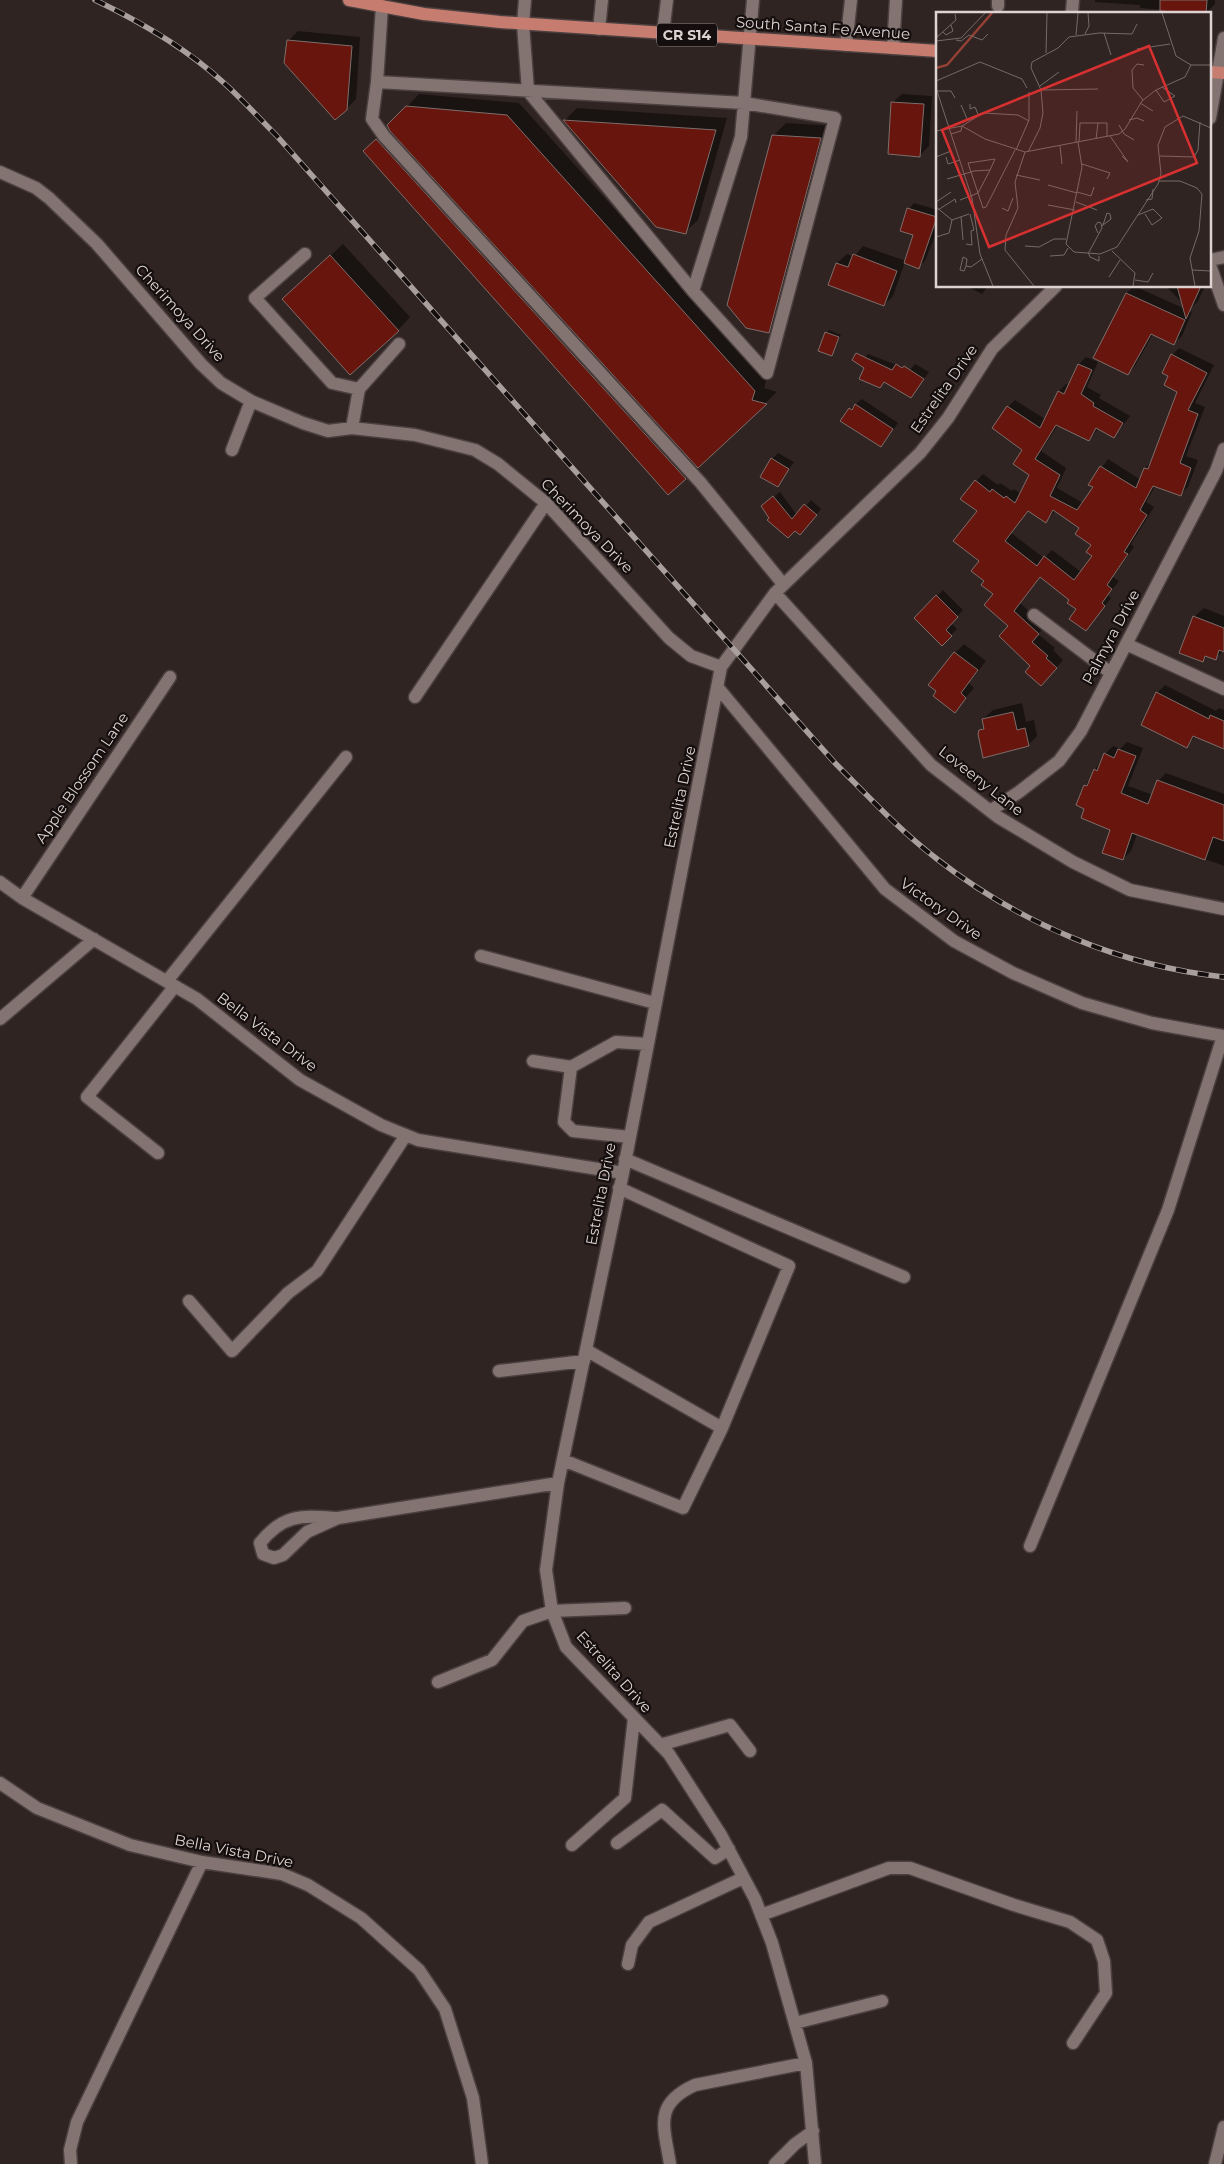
<svg xmlns="http://www.w3.org/2000/svg" width="1224" height="2164" font-family="Montserrat,sans-serif">
<style>
.shadow{fill:#0007;fill-rule:evenodd}
.building{fill:#67150d;stroke:#7d6e6b;fill-rule:evenodd}
.lines{fill:none;stroke-linecap:round;stroke-linejoin:round}
.minor-casing{stroke:#4b403f;stroke-width:15}
.major-casing{stroke:#4b403f;stroke-width:15}
.minor{stroke:#837471;stroke-width:12}
.major{stroke:#c77c70;stroke-width:12}
.rail-casing{stroke:#a99f9d;stroke-width:5.5}
.rail{stroke:#140f0e;stroke-width:4;stroke-dasharray:11;stroke-linecap:butt}
.labels{text-anchor:middle;stroke-width:4.5;stroke-linejoin:round;paint-order:stroke}
.shield{fill:#140f0e;stroke:#a09897;stroke-width:1}
.shield-label{font-size:14px;font-weight:bold;fill:#dcd3d2}
.street-label{font-size:15px;fill:#dcd3d2;stroke:#140f0e}
.inset-river{fill:none;stroke:#944034;stroke-width:2.5}
.inset-road{fill:none;stroke:#756a68;stroke-width:1}
.view{fill:#d63130;fill-opacity:0.15;stroke:#d63130;stroke-width:2.5}
.inset-edge{fill:none;stroke:#dcd3d2;stroke-width:2.5}
</style>
<rect width="100%" height="100%" fill="#302422"/>
<path class="shadow" d="M1095,0H1215V4L1206,13L1140,8V5L1095,2Z
M298,31L360,37L356,99L346,109L288,41Z
M419,94L519,103L767,378L764,388L777,392L668,493L364,151L390,127L389,125Z
M902,94L932,96L929,146L920,155L892,103Z
M577,108L727,118L698,220L685,232L657,226L565,120Z
M786,123L833,126L781,319L769,332L773,136Z
M914,203L938,210V228L925,261L919,267L905,262L893,296L884,305L830,284L837,263L847,254L854,257L863,246L906,261L915,234L909,209Z
M343,244L410,317L398,330L296,287Z
M966,286H988L982,294Z
M1134,286L1192,312L1182,336L1174,343L1153,334L1135,366L1128,374L1127,293Z
M1166,286H1205L1198,301L1189,310Z
M829,330L841,335L831,355L826,333Z
M1179,348L1214,365L1195,403L1205,407L1186,456L1198,460L1188,487L1180,495L1156,485L1146,502L1154,507L1131,544L1134,547L1113,577L1119,581L1108,595L1111,598L1086,630L1078,609L1071,600L1041,576L1020,603L1045,626L1038,634L1055,648L1053,650L1063,660L1048,677L1032,666L986,580L980,561L976,481L983,474L998,485L1000,483L1012,491L1014,489L1021,494L1030,475L1008,407L1015,400L1045,419L1059,391L1066,384L1069,385L1079,364L1086,357L1098,362L1087,387L1101,395L1099,398L1130,416L1114,437L1099,428L1089,440L1058,425L1041,451L1066,468L1057,488L1083,503L1095,487L1090,484L1108,459L1141,480L1145,468L1153,460L1179,392L1170,375L1172,355ZM1029,510L1046,522L1056,510L1081,527L1093,545V556L1081,572L1052,550L1044,558L1011,533Z
M868,354L910,370L915,364L929,372L911,396L886,381L880,387L862,360Z
M862,399L898,423L881,446L850,409Z
M778,453L794,462L777,486L772,459Z
M780,492L797,515L811,500L821,509L805,528L795,529L771,518L768,501Z
M943,590L963,610L951,623L957,629L942,644L916,618Z
M1204,608L1224,616V651L1215,658L1208,655L1202,661L1194,617Z
M964,644L986,661L969,683L974,688L954,711L955,653Z
M1165,685L1216,711L1219,708L1224,710V748L1196,736L1186,746L1157,693Z
M1022,703L1026,722L1034,720L1037,736L1028,745L980,731L985,726L983,719L993,710Z
M1127,742L1143,748L1128,786L1153,795L1158,781L1166,773L1224,794V866L1137,834L1131,851L1123,859L1112,830L1086,808L1085,786L1105,754L1113,746L1120,749Z"/>
<path class="building" d="M1160,0H1207L1206,14L1160,11Z
M287,40L352,46L347,110L335,120L284,63Z
M891,102L924,104L920,157L888,154Z
M406,106L507,115L755,391L752,400L767,404L698,468L390,131L387,125Z
M563,120L716,130L686,234L656,227Z
M772,135L821,138L769,333L746,328L727,305Z
M376,139L686,479L668,495L363,151Z
M907,208L937,217L919,269L904,263L913,235L900,231Z
M853,254L897,271L884,306L828,285L836,263L848,267Z
M330,255L399,331L350,375L282,299Z
M1177,286H1201L1186,319Z
M1126,293L1185,320L1174,345L1151,334L1128,375L1093,358Z
M825,332L839,337L832,356L818,351Z
M856,353L892,370L896,364L902,368L904,366L924,379L911,398L884,382L880,388L859,379L864,368L852,360Z
M1171,354L1207,373L1188,410L1198,414L1180,463L1191,468L1181,496L1153,486L1140,510L1147,515L1124,552L1128,554L1107,585L1112,589L1102,603L1105,606L1086,631L1069,619L1076,609L1067,603L1069,600L1040,577L1014,611L1039,634L1032,642L1048,656L1046,658L1057,668L1041,686L1025,672L1030,666L999,636L1008,626L984,605L993,594L981,585L984,581L971,571L979,561L953,541L977,511L960,499L975,480L990,492L992,489L1004,498L1006,496L1015,503L1029,475L1013,464L1022,450L992,428L1007,406L1040,428L1058,391L1064,394L1078,364L1092,370L1081,394L1094,403L1093,406L1123,423L1114,438L1096,428L1089,441L1056,425L1035,459L1060,475L1050,496L1077,510L1093,487L1088,485L1100,466L1136,488L1144,468L1148,469L1177,392L1164,385L1168,376L1162,373ZM1053,510L1079,528L1075,534L1091,545L1086,552L1092,556L1074,580L1044,556L1037,566L1005,541L1028,511L1046,523Z
M855,404L893,429L881,447L840,421L849,408L852,410Z
M771,458L789,469L778,487L760,477Z
M773,496L792,519L804,504L817,515L800,535L795,531L788,538L767,520L769,518L761,506Z
M936,595L958,617L946,630L952,636L942,646L914,618Z
M1193,616L1224,628V652L1219,650L1216,660L1205,656L1203,662L1179,653Z
M954,652L978,670L961,693L966,698L955,713L933,696L936,691L928,685Z
M1156,692L1209,719L1210,715L1224,721V749L1193,736L1187,748L1141,725Z
M1013,712L1017,730L1025,728L1029,746L983,758L978,734L979,730L984,729L982,719Z
M1118,749L1136,756L1121,793L1148,804L1157,780L1224,805V841L1213,837L1205,860L1132,833L1123,860L1102,853L1110,830L1081,818L1084,809L1076,805L1084,785L1087,786L1094,769L1097,771L1104,753L1114,758Z"/>
<g class="lines">
<defs>
<path id="minor" d="M525,0L523,24L528,91L693,291
M753,0L741,137L693,291L767,373L835,118L744,103L377,82L372,119L384,136L700,482L783,584
M998,6V0
M1072,11L1073,0
M599,29L602,0
M663,33L667,0
M846,45L851,0
M893,48L896,0
M377,82L382,6
M1210,118L1224,38
M0,172L36,188L49,198L97,244L201,364L221,383L251,401L303,423L328,431L352,428L415,435L475,450L498,464L546,503L669,638L691,656L721,667
M305,254L255,298L332,383L359,389
M1210,260L1224,257
M1210,265L1224,305
M352,428L359,389L399,344
M232,450L251,401
M775,593L931,765L998,817L1073,862L1130,890L1224,909
M1034,615L1111,673
M1126,644L1224,689
M719,689L885,889L954,941L1013,973L1082,1003L1152,1023L1224,1036
M415,697L546,503
M990,811L1019,792L1059,761L1081,731L1216,471L1224,449
M0,882L22,898L197,999L300,1080L381,1125L418,1140L623,1173
M22,898L170,677
M481,956L655,1003
M167,981L346,757
M0,1019L94,939
M533,1061L571,1067L616,1042L647,1044
M571,1067L564,1122L573,1131L629,1137
M158,1153L87,1097L175,986
M625,1159L904,1277
M189,1301L232,1351L288,1293L317,1271L406,1135
M586,1350L722,1428
M499,1371L584,1361
M563,1460L683,1508L722,1428L789,1266L619,1188
M338,1518C302,1516 284,1513 260,1543L263,1554L274,1558L283,1555L307,1532L338,1518L558,1483
M1030,1546L1168,1210L1223,1036
M438,1682L492,1660L523,1621L552,1611L625,1608
M660,1745L730,1725L750,1751
M0,1783L37,1808L130,1845L202,1862L282,1874L308,1885L361,1918L419,1970L445,2009L473,2098L482,2164
M617,1843L662,1810L715,1858L729,1849
M572,1845L625,1798L634,1718
M761,1915L889,1868H910L1014,1905L1070,1922L1097,1940L1104,1961L1106,1993L1073,2043
M628,1964L632,1945L649,1922L743,1878
M795,2023L882,2001
M71,2164L70,2150L77,2122L202,1862
M670,2164C664,2126 653,2104 695,2085L806,2063
M775,2164L795,2144L813,2131
M815,2164L806,2063L772,1943L755,1899L721,1835L669,1754L566,1647L552,1611L546,1570L558,1483L623,1173L721,667L775,593L920,453L948,418L992,349L1056,286
M1215,2164L1224,2127"/>
<path id="major" d="M349,0L424,14L500,22L938,51
M1210,72L1224,73"/>
</defs>
<use href="#minor" class="minor-casing"/>
<use href="#major" class="major-casing"/>
<use href="#minor" class="minor"/>
<use href="#major" class="major"/>
<defs>
<path id="rail" d="M95,0C141,22 186,48 224,83C242,99 259,118 276,135L835,763C868,796 900,831 937,859C1019,923 1121,966 1224,977"/>
</defs>
<use href="#rail" class="rail-casing"/>
<use href="#rail" class="rail"/>
</g>
<g class="labels">
<rect class="shield" x="657" y="23.5" width="60" height="23" rx="4"/>
<g class="shield-label">
<text x="687" y="40">CR S14</text>
</g>
<g class="street-label">
<text transform="translate(823 28) rotate(4)" y="5">South Santa Fe Avenue</text>
<text transform="translate(180 313) rotate(48)" y="5">Cherimoya Drive</text>
<text transform="translate(944 389) rotate(-55)" y="5">Estrelita Drive</text>
<text transform="translate(587 526) rotate(46)" y="5">Cherimoya Drive</text>
<text transform="translate(1111 637) rotate(-62)" y="5">Palmyra Drive</text>
<text transform="translate(82 778) rotate(-56)" y="5">Apple Blossom Lane</text>
<text transform="translate(981 781) rotate(38)" y="5">Loveeny Lane</text>
<text transform="translate(680 797) rotate(-78)" y="5">Estrelita Drive</text>
<text transform="translate(941 909) rotate(35)" y="5">Victory Drive</text>
<text transform="translate(267 1032) rotate(37)" y="5">Bella Vista Drive</text>
<text transform="translate(601 1194) rotate(-79)" y="5">Estrelita Drive</text>
<text transform="translate(614 1672) rotate(48)" y="5">Estrelita Drive</text>
<text transform="translate(234 1851) rotate(11)" y="5">Bella Vista Drive</text>
</g>
</g>
<g transform="translate(936 12)">
<rect width="275" height="275" fill="#302422"/>
<path class="inset-river" d="M0,56L11,53L56,1"/>
<path class="inset-road" d="M0,1L1,26M226,1L240,44L255,53H275M7,20L10,23L17,19L15,13M168,21L175,43M149,22L153,14L152,1M140,23L142,1M1,25L20,8L19,2M20,28L25,29L33,23L46,28L52,22M0,29L25,26L49,1M201,37L234,32M110,41L111,1M0,69L44,50L86,67L91,76M104,74L123,60M0,76L36,186L44,242L57,274M105,78L162,77M220,78L228,90L239,84L226,75M1,79H15L19,86M207,88L197,76L196,58L201,52L208,53M204,91L217,99M34,92V97L39,95L42,102M25,93L32,109M193,108L201,106L208,109M183,113L188,122L198,128M26,114L49,127L89,140L183,122L189,117L206,89L220,78L249,65L255,53M0,119L26,114L47,101L82,103L93,109M15,122L25,119L26,114M174,124L192,150L186,144M160,127L162,111M140,130L141,99M142,130L146,155L130,232L138,240L164,242L181,235L222,172L225,162L222,133L229,115L247,104L275,116M143,130L144,111H171V125M124,134L126,152M80,138L93,108V80M89,140L79,170L82,196L70,223L69,238L98,274M92,140L104,116L107,101L105,78L95,56L96,50L122,36L133,25L163,21L196,22L201,12M224,144L258,145L262,138L264,110M0,145L15,139M10,145L12,152L24,148M146,152L174,161L171,167M80,163L104,168M11,167L28,162L35,160L38,159L54,158L59,147L32,151L47,196L50,195L79,138M223,169H244L261,176L266,182L263,219L254,246L259,274M112,173L141,181M141,180L155,184L158,175M24,188L42,181L54,158M210,188L216,187L217,177M0,190L15,180M140,190L161,198M112,193L139,198M0,195L16,208M66,196L72,199L77,186M2,198L19,187L20,191M202,203L217,197L226,206L216,213L209,202M25,205L27,228M16,208L33,202M166,214L167,213L175,207L174,202L171,201L167,213M0,225L13,221L16,208M30,232L36,233L35,219L38,218L34,202M89,234L103,235L118,227H130M176,239L199,261L197,274M152,240L154,245L163,249V244M153,240L166,216L165,211L162,210L159,214L162,221M114,244L128,243L132,236M30,254L28,259L24,258L27,245L31,247L30,254L35,255L46,247M256,258L275,259M173,265L184,248M199,268L212,270L217,261"/>
<path class="view" d="M213,34L261,151L53,235L6,118Z"/>
<rect width="275" height="275" class="inset-edge"/>
</g>
</svg>
